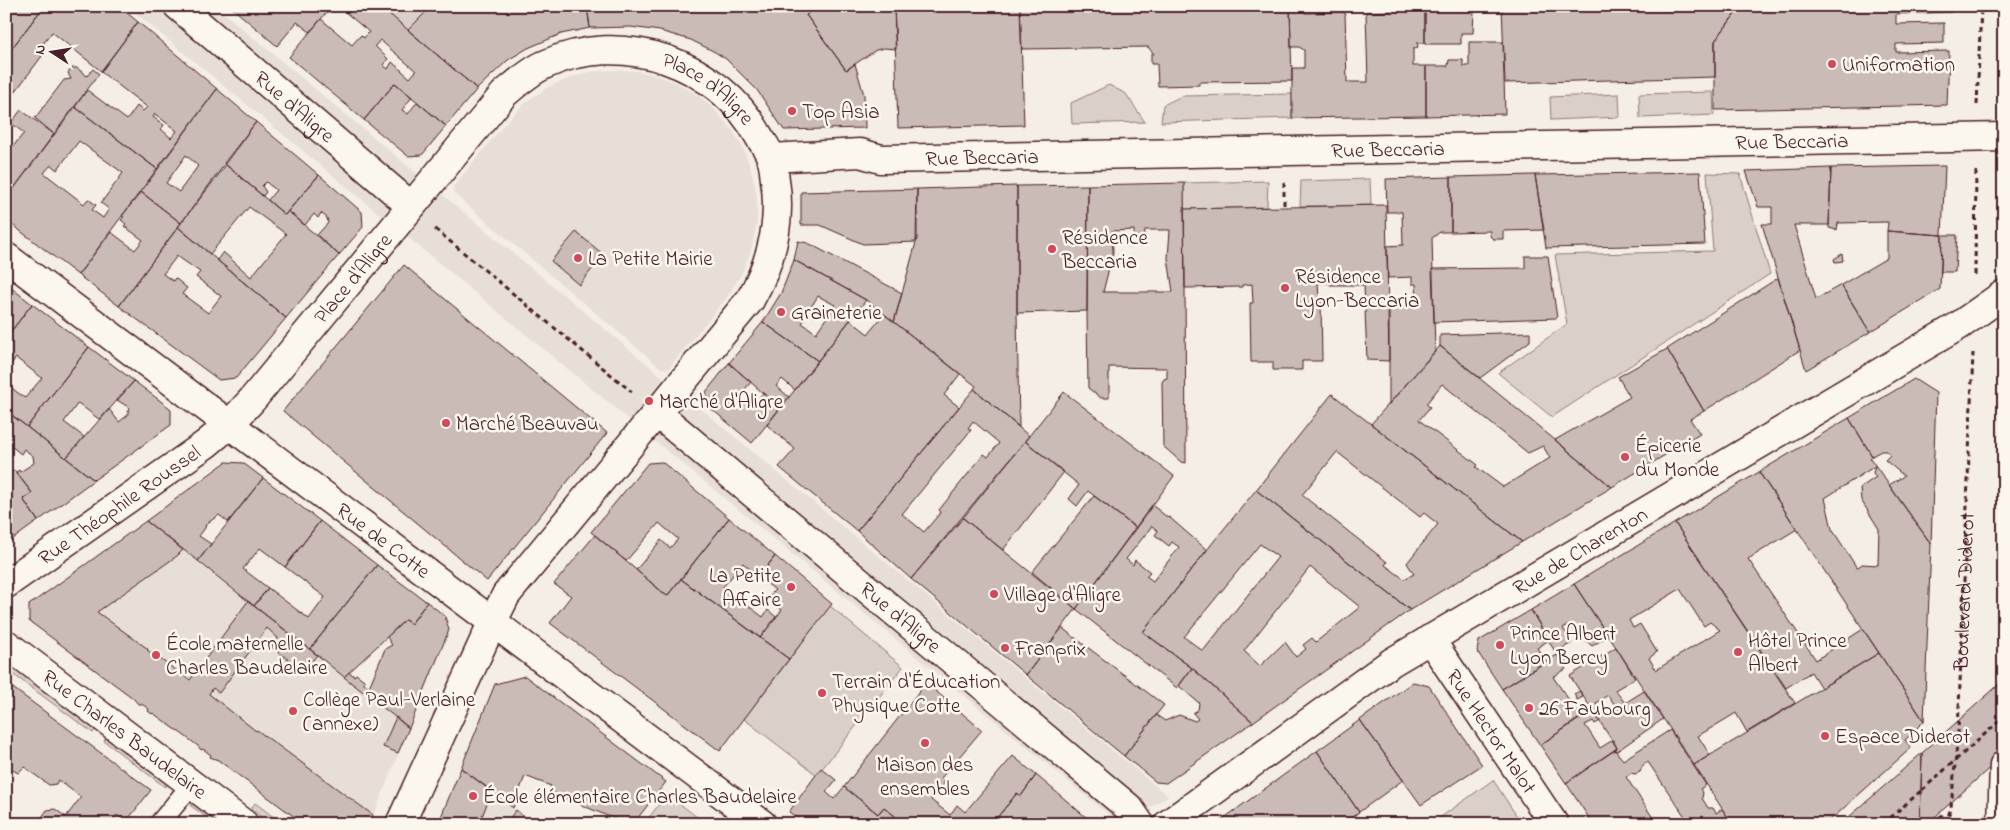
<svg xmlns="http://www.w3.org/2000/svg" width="2010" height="830" font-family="'Indie Flower',sans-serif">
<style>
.built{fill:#e7dfd6}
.green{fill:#dbd0c9;stroke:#92787a}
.building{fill:#cabbb6;stroke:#4a1f2b;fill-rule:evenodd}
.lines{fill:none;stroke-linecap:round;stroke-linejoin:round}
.service-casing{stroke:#4a1f2b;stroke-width:22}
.pedestrian-casing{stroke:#4a1f2b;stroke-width:31}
.minor-casing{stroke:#4a1f2b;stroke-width:31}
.secondary-casing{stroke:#4a1f2b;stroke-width:31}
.path{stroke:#4a1f2b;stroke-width:3;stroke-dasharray:5 4;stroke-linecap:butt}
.service{stroke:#fbf7ec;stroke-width:19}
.pedestrian{stroke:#fbf7ec;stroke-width:28}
.minor{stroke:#fbf7ec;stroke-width:28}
.secondary{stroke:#fbf7ec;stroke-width:28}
.path-bridge{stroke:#4a1f2b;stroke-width:3;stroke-dasharray:5 4;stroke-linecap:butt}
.poi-dot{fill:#d1495b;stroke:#fbf7ec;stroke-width:2}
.labels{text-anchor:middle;stroke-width:5;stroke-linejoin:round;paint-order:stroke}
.poi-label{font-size:21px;fill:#4a1f2b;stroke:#fbf7ec;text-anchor:start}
.street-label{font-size:21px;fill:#4a1f2b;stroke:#fbf7ec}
</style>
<rect width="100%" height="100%" fill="#f4eee4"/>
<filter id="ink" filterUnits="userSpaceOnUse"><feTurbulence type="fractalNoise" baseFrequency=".02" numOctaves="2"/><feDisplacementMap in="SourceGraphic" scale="10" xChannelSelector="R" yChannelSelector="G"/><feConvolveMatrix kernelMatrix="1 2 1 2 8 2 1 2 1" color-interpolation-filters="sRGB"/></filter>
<g filter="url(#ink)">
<path class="built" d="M127,6H215L1168,796L1124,824H1120Z
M612,70L637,71L659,76L679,84L699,96L715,110L733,131L744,150L752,173L757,196V223L751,251L741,275L728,296L668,369L661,368L454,194L453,187L508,120L527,101L548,87L570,78L590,72Z
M146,521L409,728L370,824H304L218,760L210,757L211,755L203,749L201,750L198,746L153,713L152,714L148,711L149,709L141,703L139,705L133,698L29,621V605Z
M461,768L532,824H438Z"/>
<path class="green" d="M380,6H432L408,30Z
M1109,85L1126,94L1145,122L1072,124L1071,103Z
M1713,92L1714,115L1640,118L1639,94Z
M1292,94V118L1161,122L1163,105L1182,96Z
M1619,94L1620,117L1551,120L1550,97Z
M1707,173L1740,174L1770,274L1552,417L1498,373L1567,324L1555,255L1713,251Z
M1370,179L1371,205L1300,206L1301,181Z
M1268,181L1267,207L1184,209V183Z
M830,606L903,667L817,775L744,719Z
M6,660L97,727L93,733L6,669Z
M107,736L168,782L165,787L104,741Z
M1493,780L1522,824H1431Z
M667,794L706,824H644Z
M195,800L227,824H216L191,806Z
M255,803L283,824H271L251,809Z"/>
<path class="building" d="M15,6H44L6,56V17Z
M44,6H119L138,22L101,71L52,32L37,52L42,56L9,100L6,97V56Z
M230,6H332L310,32L297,22L277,46Z
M338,6H380L477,89L446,126L395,83L364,120L289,57L321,19L352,45L361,35L364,38L369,32ZM380,40L416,71L410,78L392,62L388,69L383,65L388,59L375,46Z
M432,6H587L590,28L561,34L528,48L508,60L477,89L408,30Z
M587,6H817L806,15L846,70L855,64L864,95L865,128L784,130L757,90L726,59L715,52L691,40L660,31L631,27L590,28Z
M817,6H894L896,49L884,48L876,50L846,70L806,15Z
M894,6H1020L1024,125L898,128Z
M1020,6H1290L1292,81L1199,82V85L1158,86L1157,64H1151V54H1154L1148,47L1022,49Z
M1290,6H1305V13L1345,12L1347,82H1368L1366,12L1391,11V6H1425V43H1417L1418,47L1413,49V66H1426V116L1292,118V68H1304V50L1299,47H1291Z
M1425,6H1457V9L1474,10L1473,33H1461V44H1425Z
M1502,6H1663V10L1698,9V6H1741L1715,41V77L1505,83Z
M1741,6H1952L1951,12L1896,14V24L1944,23V43L1896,44V52L1949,51L1947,105L1715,110V41Z
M138,22L217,89L157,169L75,107L87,90L127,120L137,106L143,111L147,107L101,72ZM155,114L177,131L171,138L161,129L164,125L153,117Z
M1469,42H1503L1505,114L1426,116V66H1448L1449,60H1463V66H1469Z
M72,68H77L87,76L93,69L99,74L54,134L35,118L64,80L71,79L68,73Z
M395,83L412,97L402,110L408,114L417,102L446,126L422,155L408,156L364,120Z
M217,89L256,122L181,223L141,192ZM186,155L198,166L179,192L166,183Z
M75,107L157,169L78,275L6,220V199ZM79,141L123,173L101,203L109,209L103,218L92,210L96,205L88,199L84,204L44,173L51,165L57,170Z
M21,110L54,134L6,199V145L11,149L24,133L11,123Z
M256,122L319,175L285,215L268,200L276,190L266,182L262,186L266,192L263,196L224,163Z
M226,165L285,215L288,211L339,255L286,318L217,260L223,252L251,277L286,234L249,207L210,254L178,227Z
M1945,166L1942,235L1887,231L1888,222L1838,223L1837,230L1829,228L1831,168Z
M1831,168L1829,225H1794L1816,299L1841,285L1870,332L1806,370L1762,224H1772V207H1758L1746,171Z
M1700,172L1705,244L1546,248L1535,175Z
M319,175L362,212L363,227L339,255L317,235L328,223L327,218L321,213L318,218L314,214L305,225L288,211Z
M1535,175L1544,230L1503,231V239H1493L1490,236V231L1451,232V177Z
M1451,177V232H1440L1432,238L1435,351L1389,404V305H1417L1416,284H1412V277L1388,278L1387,246L1403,245L1402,212H1387L1386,179Z
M1184,183L1185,288L1186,463L1181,462L1163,446L1162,382L1164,379L1167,378V368L1109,367V398H1101L1088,388L1087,311L1088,185ZM1134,230V238H1144L1145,230H1170L1168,258L1173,292H1103L1113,252L1112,231Z
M1088,185L1087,311L1017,313V186Z
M1017,186V313L1019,427L974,389L976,386L894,322L917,239V189Z
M917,189L916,242L863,244L820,225H801V192Z
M141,192L181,223L119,306L78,275L111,232L135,250L143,240L124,226L126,224L121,220L124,217L122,216Z
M1386,205L1389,361L1367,360L1364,285H1330V283H1318L1319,301H1321L1322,361H1302V370H1273V362H1251L1250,303H1253L1252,284L1242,285V287L1185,288L1184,209Z
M178,227L286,318L236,378L219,380L119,306ZM177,256L200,272L196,277L221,296L208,313L182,294L187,288L175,278L173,281L163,274Z
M1887,231L1942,235L1940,289L1870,332L1841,285L1887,258Z
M576,232L604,255L579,285L551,261Z
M1942,235H1957L1955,272H1941Z
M798,241L808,243L902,293L894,322L866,300L794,260Z
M1842,254L1843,261L1835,262L1834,259Z
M1525,256H1548L1557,318L1434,322L1432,269L1525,268Z
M794,260L866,300L818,361L763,322L781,293ZM818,296L835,305L816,333L802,323L808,313L813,316L816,310L811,307Z
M404,265L607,433L487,581L283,411Z
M1778,278L1800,350L1704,411L1667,349Z
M6,284L32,304L6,338Z
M32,304L89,347L27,427L6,411V384L25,398L42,378L16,358L6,370V338Z
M884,314L960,374L944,395L959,407L857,531L779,467L795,449L767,425L850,320L868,334Z
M763,322L818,361L795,390L782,379L776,386L789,397L780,408L729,363Z
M1530,332V341L1480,378L1440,346V335Z
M1440,346L1555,440L1612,487L1522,542L1371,424ZM1442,384L1528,453L1543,446L1550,458L1503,487L1476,467L1478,465L1419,420L1430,407L1426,404Z
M89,347L134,381L100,420L78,403L64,422L84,437L66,458L27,427Z
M1667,349L1704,411L1690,419L1700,434L1612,487L1555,440L1630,397L1618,377Z
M729,363L751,382L741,394V400L747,404L749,402L753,405L763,393L780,408L752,443L708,406L706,392Z
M1914,379L1936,393L1931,544L1889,485L1904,476L1885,460L1890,455L1886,451H1881L1872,456L1849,418Z
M134,381L171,409V425L94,480L66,458L109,409L119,422L128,415V411L130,408L117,400Z
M974,389L1029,436L911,579L857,531ZM973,421L999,443L988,457L984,454L939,510L941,512L924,532L902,514L971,430L968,428Z
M1064,392L1174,476L1136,528L1088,491L1077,506L1069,499L1079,485L1025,441Z
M1332,394L1371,424L1522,542L1410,610L1256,490ZM1337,452L1420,517L1424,513L1438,524L1407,563L1414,574L1404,579L1385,565L1387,562L1302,495Z
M7,411L94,480L38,521L23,499L32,493L16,472L19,470L20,472L34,463L33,456L24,449L21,454L6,442Z
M1849,418L1872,456L1870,458L1931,544L1924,721L1759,472ZM1875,466L1873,473L1876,477L1860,488L1861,500L1879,529L1878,565L1862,564L1857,568L1832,529L1825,498Z
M1025,441L1064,472L1003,550L963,518Z
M226,462L243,463L263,478L228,522L219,515L206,524L205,528L199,536L211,544L198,561L146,521Z
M662,462L729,518L667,596L636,570L661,540L670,548L678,539L659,523L626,561L591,532L648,463Z
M14,470L32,493L23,499L38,521L6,544V476Z
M1759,472L1797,529L1748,559L1816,660L1863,629L1879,653L1821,688L1811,672L1786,688L1675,523Z
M263,478L320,521L285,567L260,548L243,569L268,588L254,606L198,561Z
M1256,490L1410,610L1253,722L1192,668L1143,632L1214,541ZM1260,544L1278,557L1203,651L1184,637ZM1310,567L1360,607L1316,642L1312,638L1303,645L1306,649L1296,657L1285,642L1260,666L1244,651Z
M1094,496L1136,528L1076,609L1032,572Z
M1152,505L1168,518L1169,517L1207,550L1143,632L1192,668L1177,688L1076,609ZM1152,526L1158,531L1155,535L1169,546L1172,542L1179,547L1153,581L1146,576L1150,572L1135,560L1133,565L1126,559Z
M729,518L775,556L759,577L743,563L723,587L763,617L768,610L776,617L760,638L681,579Z
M963,518L1076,609L1026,675L911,579Z
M146,521L183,550L177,556L97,612L148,649L147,650L190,680L248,601L254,606L317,655L304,671L271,647L278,638L267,628L219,693L213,688L209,694L256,731L257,730L373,815L370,824H304L218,760L210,757L211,755L203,749L201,750L198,746L182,734L153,713L152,714L148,711L149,709L140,703L139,705L133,698L29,621V605Z
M320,521L377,565L310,649L254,606L268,588L309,619L325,597L285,567Z
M1675,523L1795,703L1747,732L1736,713L1698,736L1710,755L1694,765L1574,584ZM1680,589L1704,626L1710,622L1720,630L1656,670L1649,658L1657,652L1640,624L1633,628L1629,620Z
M595,535L667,596L681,579L789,659L720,751L550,623L571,596L554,584Z
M775,556L832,604L789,659L760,638L782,610L771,601V594L775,590L759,577Z
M377,565L427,602L411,624L405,620L344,677L310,649Z
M1574,584L1608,636L1592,646L1582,637L1580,638L1570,624L1563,628L1572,643L1561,649L1568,660L1562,664L1531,610Z
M427,602L445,616L449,630L409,728L344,677L349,672L354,676L356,674L364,680V683L369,687L385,649L392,645L387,637L405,620L411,624Z
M1531,610L1549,640L1537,648L1546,661L1502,689L1477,651L1479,641Z
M1062,628L1164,705L1124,756L1026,675Z
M1616,647L1635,678L1615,690L1625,703L1644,691L1663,719L1617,751L1615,750L1617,748L1570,676ZM1608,695L1617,708L1604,716L1596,703Z
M1879,653L1924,721L1905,740L1911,748L1826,824H1732L1694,765Z
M1557,655L1566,669L1553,677L1581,717L1540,745L1502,689Z
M1192,668L1253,722L1166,783L1156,782L1124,756L1156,715L1165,721L1179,715L1195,721L1198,719L1193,713L1198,710L1199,703L1179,686Z
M525,676L666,782L633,824H627L550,792L551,786L525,776L513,808L461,768L495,684Z
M2004,680V755L1927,824H1920L1922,753Z
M1413,682L1429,686L1482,765L1421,805L1360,720Z
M6,683L151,790L126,822L117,815L110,824H37L47,810L55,809L66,817L81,797L58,780L56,784L49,785L24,767L18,773L6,766V758L8,755L6,753Z
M926,683L982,730L941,778L945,782L931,800L950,815L957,805L965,812L1013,756L1036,775L1021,796L1017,793L992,824H904L884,807L878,814L844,787Z
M1580,691L1583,697L1577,700L1574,694Z
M1593,710L1600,721L1595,724L1593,721L1585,725L1600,748L1613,740L1617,748L1566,783L1540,745Z
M396,717L409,728L398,753L383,747Z
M1360,720L1403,780L1359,812L1317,751Z
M1670,730L1706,785L1700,789L1703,793L1702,798L1708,808H1713L1716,813L1722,809L1732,824H1690L1648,762L1643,765L1640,772L1635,774L1631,773L1626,777L1657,824H1593L1566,783L1615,750L1623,760Z
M1317,751L1359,812L1343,824H1216Z
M1922,753L1920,824H1841Z
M461,768L492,791L479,824H438Z
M821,768L836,780L826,792L834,799L844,787L878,814L884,807L896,817L891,824H885L877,818L872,824H805L789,812Z
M1036,775L1067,801L1094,824H992L1017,793L1021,796Z
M516,810L533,824H505Z
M896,817L904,824H891Z
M190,819L191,820L197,824H186Z"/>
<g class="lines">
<defs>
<path id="service" d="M159,824L192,784"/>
<g id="pedestrian">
<path id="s2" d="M178,6L411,206"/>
<path id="s3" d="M6,644L244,824"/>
<path d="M400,824L493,621"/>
</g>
<g id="minor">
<path id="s4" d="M771,158L860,153L881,159L2004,137"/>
<path id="s5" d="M6,257L762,824"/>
<path id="s6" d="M657,413L1129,808L1140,824"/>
<path id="s7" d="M6,584L206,444L230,424L252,400L504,94C516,84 529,72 544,65C622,28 720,63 760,138C764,144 769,151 771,158C774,165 774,173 775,180C782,224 771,263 750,300L506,595L493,621"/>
<path id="s8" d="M1430,639L1554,824"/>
<path id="s9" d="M1168,824L1392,662L1960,325L2004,294"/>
</g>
<path id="secondary" d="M2002,824L2004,765"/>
</defs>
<use href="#service" class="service-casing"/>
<use href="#pedestrian" class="pedestrian-casing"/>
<use href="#minor" class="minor-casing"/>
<use href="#secondary" class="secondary-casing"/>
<g class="path">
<path d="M1977,105L1981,6"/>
<path d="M1284,182V207"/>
<path d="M435,229L632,392"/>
<path d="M1975,275L1976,168"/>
<path d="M1883,824L1922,790"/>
<path d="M1932,824L1945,813"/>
<path id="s1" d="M1946,824L1951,807L1958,733L1973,353"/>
</g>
<use href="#service" class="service"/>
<use href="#pedestrian" class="pedestrian"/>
<use href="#minor" class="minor"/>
<use href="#secondary" class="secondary"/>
<path class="path-bridge" d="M1922,790L2004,717"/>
</g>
</g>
<g class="poi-dot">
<circle cx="1832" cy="64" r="5"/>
<circle cx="792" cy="111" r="5"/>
<circle cx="1052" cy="249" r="5"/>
<circle cx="578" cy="258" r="5"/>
<circle cx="1285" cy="288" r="5"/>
<circle cx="781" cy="312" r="5"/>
<circle cx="649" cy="401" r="5"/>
<circle cx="446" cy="423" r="5"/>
<circle cx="1625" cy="457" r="5"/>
<circle cx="791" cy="587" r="5"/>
<circle cx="994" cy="594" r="5"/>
<circle cx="1500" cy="645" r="5"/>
<circle cx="1005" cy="648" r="5"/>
<circle cx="1738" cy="652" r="5"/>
<circle cx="156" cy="655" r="5"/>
<circle cx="822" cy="693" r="5"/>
<circle cx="1529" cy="708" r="5"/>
<circle cx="293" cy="711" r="5"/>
<circle cx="1825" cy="736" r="5"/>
<circle cx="925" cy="743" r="5"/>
<circle cx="473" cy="796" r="5"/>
</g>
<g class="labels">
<g class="poi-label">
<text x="1842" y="71">Uniformation</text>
<text x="802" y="118">Top Asia</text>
<text x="1062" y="244">Résidence<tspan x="1062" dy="24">Beccaria</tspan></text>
<text x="588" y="265">La Petite Mairie</text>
<text x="1295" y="283">Résidence<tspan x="1295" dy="24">Lyon-Beccaria</tspan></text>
<text x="791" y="319">Graineterie</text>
<text x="659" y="408">Marché d'Aligre</text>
<text x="456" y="430">Marché Beauvau</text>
<text x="1635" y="452">Épicerie<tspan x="1635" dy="24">du Monde</tspan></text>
<text x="781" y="582" text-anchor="end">La Petite<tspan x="781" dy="24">Affaire</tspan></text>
<text x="1004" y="601">Village d'Aligre</text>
<text x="1510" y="640">Prince Albert<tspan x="1510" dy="24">Lyon Bercy</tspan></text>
<text x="1748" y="647">Hôtel Prince<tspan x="1748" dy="24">Albert</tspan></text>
<text x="166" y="650">École maternelle<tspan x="166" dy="24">Charles Baudelaire</tspan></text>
<text x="1015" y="655">Franprix</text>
<text x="832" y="688">Terrain d'Éducation<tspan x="832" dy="24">Physique Cotte</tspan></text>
<text x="303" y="706">Collège Paul-Verlaine<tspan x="303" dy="24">(annexe)</tspan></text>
<text x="1539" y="715">26 Faubourg</text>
<text x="1835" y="743">Espace Diderot</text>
<text x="925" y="771" text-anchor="middle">Maison des<tspan x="925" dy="24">ensembles</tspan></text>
<text x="483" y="803">École élémentaire Charles Baudelaire</text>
</g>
<g class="street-label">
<text dy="7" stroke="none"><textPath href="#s7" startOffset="931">Place d'Aligre</textPath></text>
<text dy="7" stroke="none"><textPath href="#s2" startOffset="154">Rue d'Aligre</textPath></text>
<text dy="7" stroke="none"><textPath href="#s4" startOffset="1022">Rue Beccaria</textPath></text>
<text dy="7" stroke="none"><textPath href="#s4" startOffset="618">Rue Beccaria</textPath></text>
<text dy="7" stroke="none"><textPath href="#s4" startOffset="212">Rue Beccaria</textPath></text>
<text dy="7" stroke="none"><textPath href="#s7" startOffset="466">Place d'Aligre</textPath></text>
<text dy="7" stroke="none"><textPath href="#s7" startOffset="138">Rue Théophile Roussel</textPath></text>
<text dy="7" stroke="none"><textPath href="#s5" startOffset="472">Rue de Cotte</textPath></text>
<text dy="7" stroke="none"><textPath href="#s9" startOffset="495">Rue de Charenton</textPath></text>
<text dy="7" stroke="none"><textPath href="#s1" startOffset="234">Boulevard Diderot</textPath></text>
<text dy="7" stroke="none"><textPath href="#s6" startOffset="318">Rue d'Aligre</textPath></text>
<text dy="7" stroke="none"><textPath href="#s8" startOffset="111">Rue Hector Malot</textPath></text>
<text dy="7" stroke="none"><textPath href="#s3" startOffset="149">Rue Charles Baudelaire</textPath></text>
</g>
</g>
<rect width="2010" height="830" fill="none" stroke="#fbf7ec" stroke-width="25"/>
<rect x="12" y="12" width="1985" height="805" fill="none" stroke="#4a1f2b" stroke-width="2" filter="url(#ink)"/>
<g transform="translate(52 52) rotate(282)" stroke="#fbf7ec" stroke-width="4" paint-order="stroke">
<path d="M0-4L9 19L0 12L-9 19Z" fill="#4a1f2b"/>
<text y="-8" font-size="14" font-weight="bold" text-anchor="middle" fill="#4a1f2b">N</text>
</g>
</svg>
